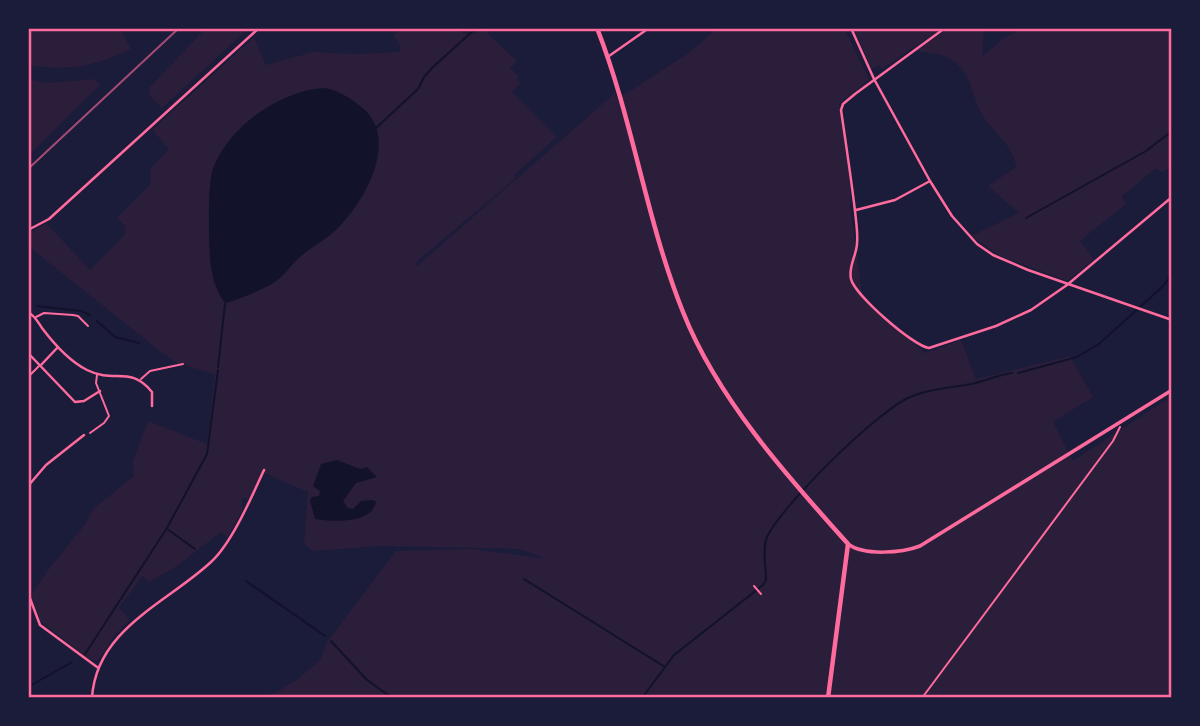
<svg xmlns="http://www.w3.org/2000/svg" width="1200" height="726" font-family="'Libre Baskerville',serif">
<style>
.green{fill:#2a1e3b}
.water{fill:#12122b}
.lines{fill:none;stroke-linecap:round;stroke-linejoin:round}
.stream{stroke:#12122b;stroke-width:2}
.path{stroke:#ff6b9d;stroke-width:2}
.service{stroke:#ff6b9d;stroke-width:2}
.pedestrian{stroke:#ff6b9d;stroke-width:2}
.minor{stroke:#ff6b9d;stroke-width:2.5}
.tertiary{stroke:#ff6b9d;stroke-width:3.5}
.secondary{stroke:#ff6b9d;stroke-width:4.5}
.rail{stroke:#a44b75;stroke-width:2}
.neatline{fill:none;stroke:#ff6b9d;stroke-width:2.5}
</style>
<rect width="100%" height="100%" fill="#1b1b3a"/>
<path class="green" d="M28,28H120L131,49C97,66 65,72 28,65Z
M206,28H249L162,108L150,96L149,88Z
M400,28H453L468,35L477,33L482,28L517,61L510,68L519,77L517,79L520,83L512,92L557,137L515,174L516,178L415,263L417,266L615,93L616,97L629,92L687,54L718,28H844L869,79L839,104L849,164L851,216L863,300L925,353L961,340L976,379L1070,356L1093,397L1053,422L1073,461L1172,396V698H266L298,679L320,660L327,642L396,551L473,549L546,559L520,549L379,546L313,551L304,544L308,492L264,473L252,498H242V511L227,537L221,532L177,566L149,582L143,576L119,607L130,620L113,637L100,658L96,661L89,659L41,622L31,596L48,570L86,523L94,508L134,476L133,461L148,421L207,444L215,374L177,363L156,348L28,246V234L46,223L90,270L125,234V226L117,218L151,184L150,169L169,149L152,130L254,37L266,65L313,52L357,54L399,52L401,46L393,36Z
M853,28H942L882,69L879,65L872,69Z
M949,28L984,29L982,56L1003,39L1023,28H1172V165L1162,173L1156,168L1121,197L1127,203L1080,241L1094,259L1067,281L1000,256L971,236L1019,213L988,186L1016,167C1013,144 992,132 981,113C972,95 971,73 953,61C942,53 929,53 916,51Z
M28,79L48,83L94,79L100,85L28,156Z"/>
<path class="water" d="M325,88C339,90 355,101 366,111C398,144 363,204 336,230C324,241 309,248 298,259C290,266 284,276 275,282C266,288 236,301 225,303C210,283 210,261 209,236C209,220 208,179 214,166C231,125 281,90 325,88Z
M337,460L360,469L367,467L377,477L356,483L343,501L348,508L353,509L361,501L373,500L376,502C372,524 332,522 315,519L310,501L312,497L319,496L320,491L313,486L321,464Z"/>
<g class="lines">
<path class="stream" d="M376,128L418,89L424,77L433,67L476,28
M1026,218L1146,151L1172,131
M37,306L81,311L90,315
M97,321L115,337L139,343
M218,367L225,304
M1018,373L1077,357L1099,344L1162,287L1172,275
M167,529L195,549
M524,579L665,667
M246,581L325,636
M331,641L366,679L392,698
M85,654L167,528L207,454L218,370
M28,687L72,662
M642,698L674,655L763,585L766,580C766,567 762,549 767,537C782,505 876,413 908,398C928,389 950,388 971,384C985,381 998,375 1012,373"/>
<path class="path" d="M754,586L761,594
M922,698L1113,441L1120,427"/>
<path class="service" d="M36,317L44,313L73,315L78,316L88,326
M141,379L150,371L183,364
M90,433L104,423L109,416L96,383L97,375"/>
<path class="pedestrian" d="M28,377L39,366"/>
<path class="minor" d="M851,28L874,79L930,181L952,216L977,244L993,255L1028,270L1172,320
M945,28L855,94L843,104L841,110C846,144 851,177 855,211C856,221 858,233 857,243C857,255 848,266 851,279C855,295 913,346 929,348L996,326L1031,310L1067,285L1172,197
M609,56L649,28
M856,210L895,200L930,181
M28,230L49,219L259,28
M28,312C35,316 38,322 42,328C54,344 69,361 87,370C115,384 130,365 152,392V406
M28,353L75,402L84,401L100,391
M41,365L58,347
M28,486L46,465L84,435
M28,593L40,625L97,667
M92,698C96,629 167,603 211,562C232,543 252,496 264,470"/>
<path class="tertiary" d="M848,544C864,556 902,553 920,546L1172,390"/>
<path class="secondary" d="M597,28C633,120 646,220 683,312C717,398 787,476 848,544L828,698"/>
<path class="rail" d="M28,169L179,28"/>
</g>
<rect width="1200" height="726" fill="none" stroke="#1b1b3a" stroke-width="60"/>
<rect x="30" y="30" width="1140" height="666" class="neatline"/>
</svg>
